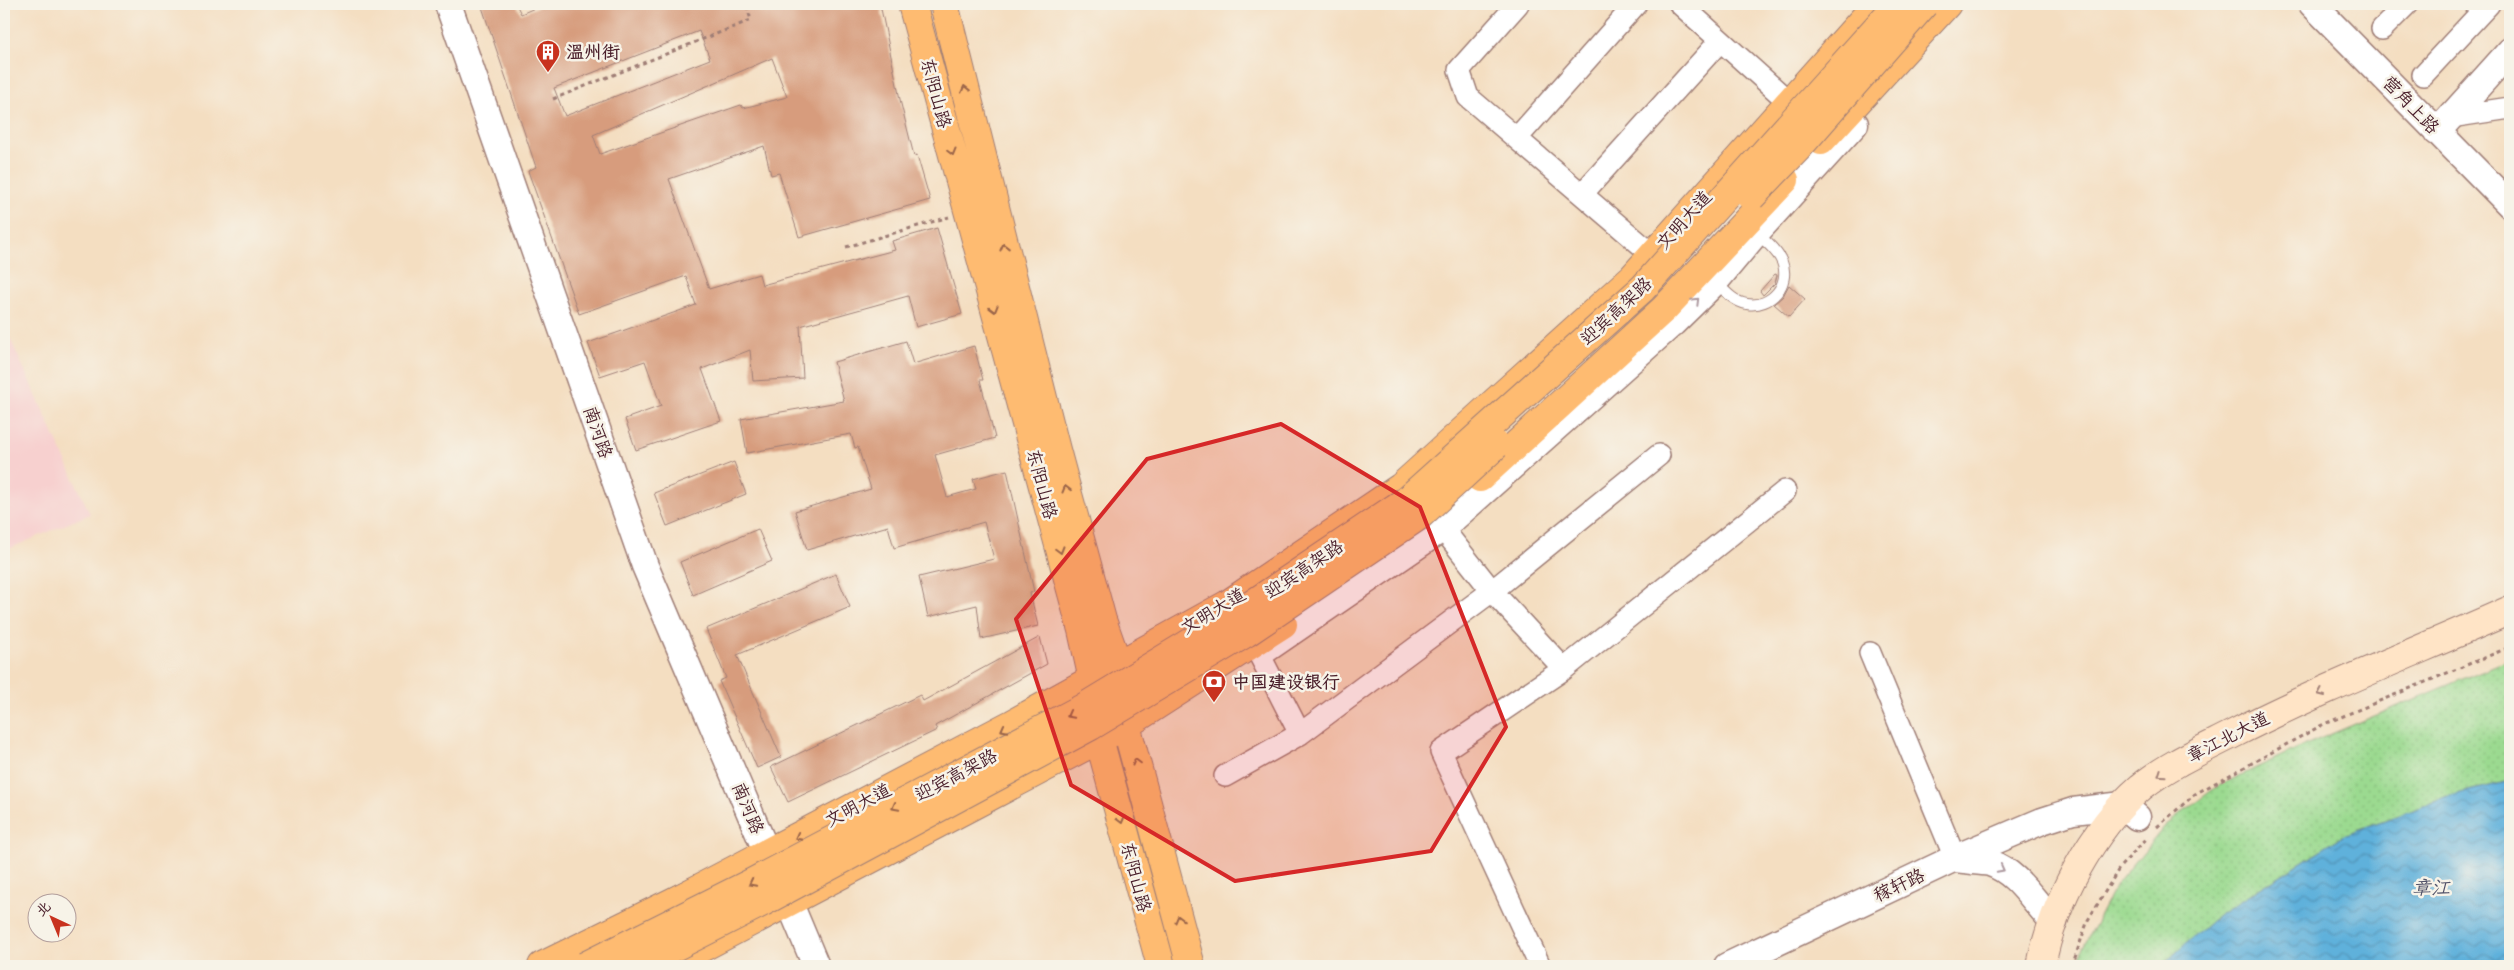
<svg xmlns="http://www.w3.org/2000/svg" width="2514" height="970" font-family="'Balsamiq Sans','LXGW WenKai TC',sans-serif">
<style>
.built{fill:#f7d0cf}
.park{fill:url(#park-dots);stroke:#727c5e}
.water{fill:url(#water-waves);stroke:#546883}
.building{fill:#d79c7d;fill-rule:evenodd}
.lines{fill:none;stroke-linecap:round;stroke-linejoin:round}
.service-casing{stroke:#9f7e76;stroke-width:12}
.minor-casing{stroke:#9f7e76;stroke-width:24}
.tertiary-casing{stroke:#9f7e76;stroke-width:29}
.secondary-casing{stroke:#9f7e76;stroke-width:30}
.primary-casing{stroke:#9f7e76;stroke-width:30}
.trunk-casing{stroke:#9f7e76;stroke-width:30}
.path{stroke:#9f7e76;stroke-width:3;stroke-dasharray:4 4;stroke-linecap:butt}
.service{stroke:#fff;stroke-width:10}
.minor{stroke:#fff;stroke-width:21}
.tertiary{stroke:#fff;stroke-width:26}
.secondary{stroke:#ffe4c6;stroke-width:28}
.primary{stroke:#febb71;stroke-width:28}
.trunk{stroke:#febb71;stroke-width:28}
.trunk-bridge-casing{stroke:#9f7e76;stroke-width:30;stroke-linecap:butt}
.trunk-bridge{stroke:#febb71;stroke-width:28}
.oneway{stroke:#9b654a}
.oneway2{stroke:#ae9aa0}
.oneway3{stroke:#a48278}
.marked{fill:#d62828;fill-opacity:0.2;stroke:#d62828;stroke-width:4;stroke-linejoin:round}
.labels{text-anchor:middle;stroke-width:5;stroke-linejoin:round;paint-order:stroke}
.poi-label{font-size:18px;font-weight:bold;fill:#4a1f2b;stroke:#f7f3e8;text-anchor:start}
.street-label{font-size:18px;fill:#4a1f2b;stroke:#f7f3e8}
.water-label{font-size:19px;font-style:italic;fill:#515269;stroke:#f7f3e8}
</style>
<defs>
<pattern id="park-dots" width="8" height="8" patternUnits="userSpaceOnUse" patternTransform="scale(1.25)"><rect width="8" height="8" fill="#9bda90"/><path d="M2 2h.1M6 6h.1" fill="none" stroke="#87bb7c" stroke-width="1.8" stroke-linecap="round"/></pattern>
<pattern id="water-waves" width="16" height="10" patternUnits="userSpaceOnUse" patternTransform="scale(1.25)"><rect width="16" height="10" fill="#5fb1db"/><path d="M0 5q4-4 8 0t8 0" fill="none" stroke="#508fb2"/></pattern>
</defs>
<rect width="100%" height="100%" fill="#f7f3e8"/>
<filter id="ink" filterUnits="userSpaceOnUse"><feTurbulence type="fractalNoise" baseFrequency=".02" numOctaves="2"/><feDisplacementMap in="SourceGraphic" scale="10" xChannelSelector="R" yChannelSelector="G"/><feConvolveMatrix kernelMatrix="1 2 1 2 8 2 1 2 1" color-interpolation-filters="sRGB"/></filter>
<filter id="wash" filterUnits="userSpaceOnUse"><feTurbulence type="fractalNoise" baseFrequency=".0096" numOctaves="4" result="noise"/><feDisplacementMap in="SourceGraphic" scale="20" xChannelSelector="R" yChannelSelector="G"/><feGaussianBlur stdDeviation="1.12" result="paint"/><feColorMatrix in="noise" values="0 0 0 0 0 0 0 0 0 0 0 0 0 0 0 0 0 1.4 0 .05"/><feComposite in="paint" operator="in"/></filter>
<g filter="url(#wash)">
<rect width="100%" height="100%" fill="#f4dec1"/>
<path class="built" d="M4,325L90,514L4,551Z"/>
<path class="park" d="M2510,659V781L2457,794L2346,834L2218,915L2161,966H2079L2082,949L2116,885L2165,826L2216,787L2298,748Z"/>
<path class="water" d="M2510,781V966H2161L2218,915L2346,834L2457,794Z"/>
<g id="blocks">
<path class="building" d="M481,4H516L521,14L544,4H880L901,104L914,156L917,155L930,200L799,237L779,173L771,175L764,146L669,179L709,289L759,274L762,285L895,250L892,241L937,228L962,314L916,327L908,296L800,326L803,378L753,381L750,350L702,369L721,421L636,450L625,419L661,406L645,361L600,376L588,343L696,305L686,276L579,314L528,171L536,167ZM699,31L710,59L565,116L554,88ZM772,58L787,97L743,108L741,105L600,154L593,135Z
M1775,274L1777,275L1775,283L1763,295L1760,291Z
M1789,285L1805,299L1789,317L1774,304L1783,296Z
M906,341L913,364L974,346L983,380H980L995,438L935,455L947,497L976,489L973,479L1007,470L1034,592L1030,593L1038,626L981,639L977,605L928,617L919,577L994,559L984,522L894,548L888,526L807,550L795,511L871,489L858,447L855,448L851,434L747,453L741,419L844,401L834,362Z
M734,462L746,494L667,526L654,493Z
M758,529L772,561L693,595L680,562Z
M836,574L850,607L737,655L781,757L757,768L719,681L726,678L706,629Z
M1040,637L1047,664L935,726L937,730L788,802L771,767L920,695L923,701Z"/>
</g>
</g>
<g filter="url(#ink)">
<use href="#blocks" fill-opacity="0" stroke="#9f7e76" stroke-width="1"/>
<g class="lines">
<defs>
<path id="service" d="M1716,282C1725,291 1734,302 1747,304C1771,308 1791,284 1782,262C1777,250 1765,241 1756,233"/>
<path id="minor" d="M1518,4L1459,70L1468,97L1653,255
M1680,4L1789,102
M2382,29L2407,4
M2423,75L2489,4
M2450,117L2510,108
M1517,138L1636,4
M1582,194L1720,41
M1435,519L1492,591L1564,669
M1254,644L1300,734
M1870,653L1955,858
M1225,776L1300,734L1492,591L1659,455
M1540,966L1441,752L1564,669L1785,491"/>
<path id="tertiary" d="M448,4L645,566L767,853
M2312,4L2510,205
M2437,132L2510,51
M1265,650L1443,528L1673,323L1715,282L1756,233L1855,124
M1955,859C1966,861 1982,861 1990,863C2019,873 2033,902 2054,922
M790,904L816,966
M1727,966L1955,858L2042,821L2073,811L2123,805L2137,817"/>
<path id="secondary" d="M2041,966C2053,903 2092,829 2141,787C2168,765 2202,750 2233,734C2323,688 2418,651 2510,610"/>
<path id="primary" d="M912,4L1082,630L1093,680L1099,739L1161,966
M944,4L1056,450L1102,620L1118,665L1126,725L1191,966
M1821,141L1947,4
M1480,478L1664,309L1785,180
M677,900L1010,725L1228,604L1401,487L1633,277L1877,4
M667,966L1126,725L1283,624"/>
<path id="trunk" d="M542,966L697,890"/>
</defs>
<use href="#service" class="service-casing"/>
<use href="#minor" class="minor-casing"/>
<use href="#tertiary" class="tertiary-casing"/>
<use href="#secondary" class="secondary-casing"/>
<use href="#primary" class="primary-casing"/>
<use href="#trunk" class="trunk-casing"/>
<path class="path" d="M553,99L751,20L746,4
M846,247L949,217
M2157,827L2195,794L2324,724L2510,647
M2072,966L2088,920L2120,867L2148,837"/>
<use href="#service" class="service"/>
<use href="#minor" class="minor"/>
<use href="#tertiary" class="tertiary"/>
<use href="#secondary" class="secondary"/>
<use href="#primary" class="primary"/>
<use href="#trunk" class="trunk"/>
<defs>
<path id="trunk-bridge" d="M1751,197L1797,149L1924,4
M585,966L753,882L1081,709L1236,615L1407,500L1643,288L1898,4
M637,966L763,902L1091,726L1246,633L1419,516L1496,445"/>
</defs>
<use href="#trunk-bridge" class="trunk-bridge-casing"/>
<use href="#trunk-bridge" class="trunk-bridge"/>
</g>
<defs><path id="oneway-chevron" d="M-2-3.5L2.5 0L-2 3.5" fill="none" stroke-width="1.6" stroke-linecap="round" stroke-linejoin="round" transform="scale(1.25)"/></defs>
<g class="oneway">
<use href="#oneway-chevron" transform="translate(965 89) rotate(-104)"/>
<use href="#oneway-chevron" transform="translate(952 152) rotate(75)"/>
<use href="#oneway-chevron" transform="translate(1004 247) rotate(-104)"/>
<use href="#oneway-chevron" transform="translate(994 309) rotate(75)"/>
<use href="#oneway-chevron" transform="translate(1066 489) rotate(-105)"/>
<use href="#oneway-chevron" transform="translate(1060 550) rotate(74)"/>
<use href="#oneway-chevron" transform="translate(1070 715) rotate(152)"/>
<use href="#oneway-chevron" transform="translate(1004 729) rotate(152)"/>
<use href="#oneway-chevron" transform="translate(1136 762) rotate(-105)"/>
<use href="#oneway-chevron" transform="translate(895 807) rotate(152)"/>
<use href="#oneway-chevron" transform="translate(1121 820) rotate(75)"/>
<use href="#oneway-chevron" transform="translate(798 837) rotate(152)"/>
<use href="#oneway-chevron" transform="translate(752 883) rotate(153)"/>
<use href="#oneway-chevron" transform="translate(1179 919) rotate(-105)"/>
</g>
<g class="oneway2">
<use href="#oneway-chevron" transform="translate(1696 301) rotate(-45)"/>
<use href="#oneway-chevron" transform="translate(2001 869) rotate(28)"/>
</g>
<g class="oneway3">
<use href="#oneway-chevron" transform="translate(2321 693) rotate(156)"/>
<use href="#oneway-chevron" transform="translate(2161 774) rotate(146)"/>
</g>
</g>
<path class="marked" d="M1281,424L1420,507L1506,727L1431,851L1235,881L1071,785L1016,619L1147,459Z"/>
<defs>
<symbol id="building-pin" viewBox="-11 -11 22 30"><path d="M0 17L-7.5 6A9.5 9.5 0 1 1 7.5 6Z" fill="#c8321e" stroke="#f7f3e8"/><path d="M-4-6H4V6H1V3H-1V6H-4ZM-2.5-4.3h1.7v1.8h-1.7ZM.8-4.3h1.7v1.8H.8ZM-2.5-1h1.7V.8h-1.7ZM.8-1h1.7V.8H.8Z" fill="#fff"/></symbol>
<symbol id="bank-pin" viewBox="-11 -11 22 30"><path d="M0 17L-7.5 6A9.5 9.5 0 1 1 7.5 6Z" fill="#c8321e" stroke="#f7f3e8"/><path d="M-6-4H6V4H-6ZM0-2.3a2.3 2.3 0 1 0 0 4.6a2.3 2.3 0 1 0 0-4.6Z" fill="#fff"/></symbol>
</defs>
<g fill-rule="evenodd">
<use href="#building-pin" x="534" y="38" width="28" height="38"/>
<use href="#bank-pin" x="1200" y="668" width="28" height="38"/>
</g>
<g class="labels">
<g class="poi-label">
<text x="566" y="58">温州街</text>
<text x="1232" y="688">中国建设银行</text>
</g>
<g class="street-label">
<text transform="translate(936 93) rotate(75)" y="6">东阳山路</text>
<text transform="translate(2411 105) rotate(46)" y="6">营角上路</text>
<text transform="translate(1684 220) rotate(-48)" y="6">文明大道</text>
<text transform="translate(1616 311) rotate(-43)" y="6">迎宾高架路</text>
<text transform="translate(598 432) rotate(71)" y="6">南河路</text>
<text transform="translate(1042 484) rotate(75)" y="6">东阳山路</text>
<text transform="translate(1304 569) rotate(-34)" y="6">迎宾高架路</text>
<text transform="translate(1213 611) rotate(-31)" y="6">文明大道</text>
<text transform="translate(2228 737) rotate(-27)" y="6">章江北大道</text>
<text transform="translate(956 775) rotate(-28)" y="6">迎宾高架路</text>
<text transform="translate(858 805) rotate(-28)" y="6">文明大道</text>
<text transform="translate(748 808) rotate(67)" y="6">南河路</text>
<text transform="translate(1136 877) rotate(75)" y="6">东阳山路</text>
<text transform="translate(1899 885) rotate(-25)" y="6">稼轩路</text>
</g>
<g class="water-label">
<text x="2431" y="894">章江</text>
</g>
</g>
<rect width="2514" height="970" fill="none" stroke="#f7f3e8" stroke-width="20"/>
<g transform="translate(52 918) rotate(316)"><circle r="24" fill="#f7f3e8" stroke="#b29e9c"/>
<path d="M0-4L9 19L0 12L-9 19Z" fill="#c8321e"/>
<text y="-8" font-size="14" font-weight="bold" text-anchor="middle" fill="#4a1f2b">北</text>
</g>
</svg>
